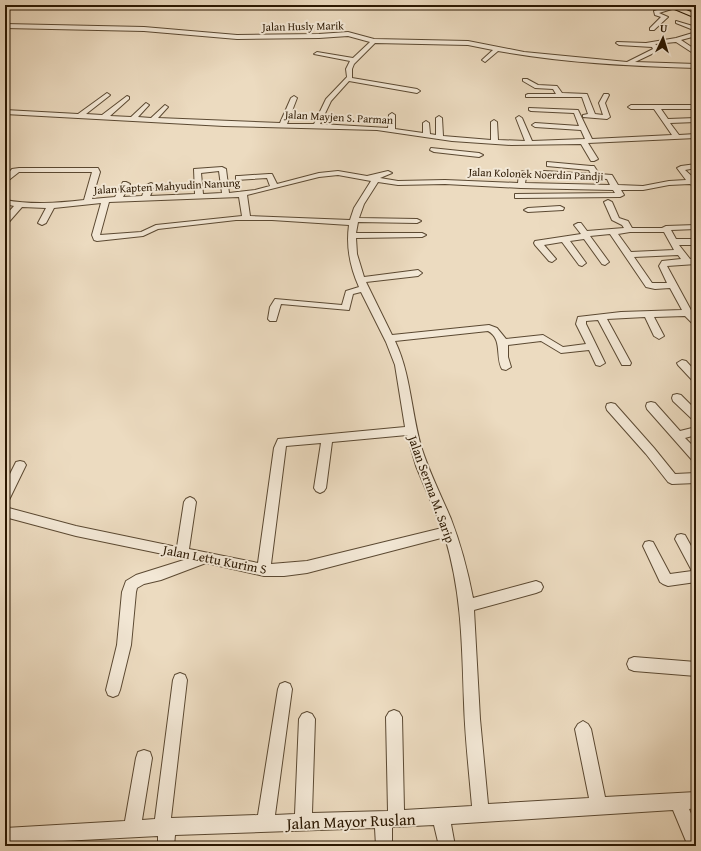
<svg xmlns="http://www.w3.org/2000/svg" width="701" height="851" font-family="'Gentium Book Plus',serif">
<style>
.lines{fill:none;stroke-linecap:round;stroke-linejoin:round}
.minor-casing{stroke:#5b4932;stroke-width:2}
.major-casing{stroke:#2b1802;stroke-width:2}
.minor{fill:#f3e8d6;fill-rule:evenodd}
.major{fill:#ecdbc0;fill-rule:evenodd}
.labels{text-anchor:middle;stroke-width:4;stroke-linejoin:round;paint-order:stroke}
.far-street-label{font-size:11px;fill:#2b1802;stroke:#f3e8d6}
.street-label{font-size:13px;fill:#2b1802;stroke:#f3e8d6}
.near-street-label{font-size:16px;fill:#2b1802;stroke:#f3e8d6}
</style>
<rect width="100%" height="100%" fill="#ecdbc0"/>
<filter id="stains"><feTurbulence type="fractalNoise" baseFrequency=".005" numOctaves="4"/><feColorMatrix values="0 0 0 0 .2 0 0 0 0 .09 0 0 0 0 .02 0 0 0 .5 -.17"/></filter>
<radialGradient id="worn" r=".72"><stop offset=".6" stop-color="#630" stop-opacity="0"/><stop offset="1" stop-color="#630" stop-opacity=".3"/></radialGradient>
<g class="lines">
<defs>
<path id="minor" d="M673,5L676,7L675,8L659,13L668,17L654,30H650V28L661,17L655,15L654,11Z
M676,21L696,27V31L676,23Z
M5,24L144,27L237,35L319,34L348,32L374,39L468,41L524,52L627,62L653,49L652,47L619,45L616,43L617,42L646,43L676,38L696,32V36L681,40L696,50V55L676,42L655,44L658,46V51L635,62L696,64V68C630,66 563,63 498,51L485,62L482,60L493,50L468,45L375,43L354,64L352,69V78L417,89L420,91L417,93L349,81L331,101L320,124L388,128L389,115L392,113L395,115V129L423,133V123L426,121L429,123L430,134L436,135V118L439,116L442,118L443,136L491,140V122L494,120L497,122L498,140L525,141L516,118L519,116L522,118L532,141L585,139L581,130L535,127L532,125L535,123L579,126L574,113L531,111L529,110V108L578,110L592,139L672,135L654,109H631L628,107L631,105H696V109H661L668,119L696,118V122L670,123L679,135L696,134V138L588,143L598,159L594,161H591L581,144L511,145L452,141L377,130L224,126L5,114V110L78,114L107,93L110,95L109,96L86,114L102,115L127,96L129,97V99L110,116L131,117L146,103L149,105L138,117L151,118L165,105L168,107L158,118L280,123L291,98L294,96L297,98L287,124H314L326,99L347,77L346,69L350,61L314,54L317,52L353,58L370,42L348,36L319,38L237,39L144,31L5,28Z
M523,79H527L538,85L557,86L562,93L587,94L595,114L603,115L599,103L604,94H608L609,95L605,103L610,117L607,119L583,117V115L588,114L582,97H526V95L528,94H556L553,89L535,88L523,81Z
M431,148L479,153L483,155L479,157L434,152L430,150Z
M547,162L591,166H594L599,174L612,175L618,185L643,186L669,181L686,180L677,168L681,166L696,164V168L685,170L696,180V188L690,184L669,185L643,190H621L624,195L620,197L518,198H515V194L615,193L613,190L521,188L445,184L398,185L378,182L364,204L359,218L417,219L421,221L417,223L358,222L356,233H422L426,235L422,237L356,238L357,254L364,277L418,270L422,273L418,276L366,282L392,335L489,325L497,328L506,339L543,335L563,347L586,344L576,324L578,317L621,312L682,310L670,288L655,289L646,287L610,234L590,236L609,262L605,265L602,264L584,239L570,241L586,263L582,266L579,265L562,242L544,245L556,259L552,262L549,261L535,245L534,243L535,241L581,234L574,225L578,223H581L587,231L624,228L622,225L612,220L604,202L608,200L612,202L619,218L628,221L632,228H662L666,226L696,225V229L671,230L676,239H696V245H679L690,259L696,258V264L667,266L692,312L696,316V325L693,324L685,316L654,317L664,336L659,339L654,336L645,317L607,319L631,363L630,365H622L598,320L586,321V324L605,363L600,366L596,365L589,350L561,353L541,341L508,345V357L511,367L506,370L502,369C495,357 503,339 488,331L395,341C411,375 411,411 421,446C429,472 441,495 451,519C461,545 468,572 473,598L536,581L541,583L543,587L541,591L536,593L474,610L480,719L488,804L589,798L575,729L578,724L583,721L588,724L591,729L605,797L696,792V808L689,809L696,825V846H688L673,810L451,824L455,846H439L434,825L392,827V846H376L375,828L175,835L174,846H158V836L5,844V828L125,821L136,758L138,752L144,750L150,752L152,758L142,820L155,819L173,680L175,675L180,673L185,675L187,680L171,818L258,815L278,689L280,684L285,682L290,684L292,689L275,815L295,814L299,719L302,714L307,712L312,714L315,719L312,813L388,811L386,717L389,712L394,710L399,712L402,717L404,810L472,806C469,771 465,737 464,703C462,644 462,595 445,537L307,573L284,576H264L206,563L161,580L144,584L137,588L136,592L131,645L120,690L118,695L113,697L108,695L106,690L117,645L122,592L126,581L136,575L187,559L76,536L5,517V507L76,526L177,547L184,502L186,499L190,497L194,499L196,502L189,549L258,563L274,448L278,439L405,427L395,365L386,342L361,292L353,294L349,310L281,304L276,321H270L268,319L270,307L275,299L342,305L346,291L359,287C350,267 346,247 349,225L272,220H236L158,229L143,236L97,241L94,240L92,235L101,203L54,208L46,223L42,225L38,223L46,208L22,207L8,223H5V216L14,206L5,204V200C32,205 57,203 84,200L92,172H19L5,183V177L12,169L19,168H98L100,172L92,199L115,197L123,182H126L130,184L123,197L142,196L147,185L151,183L155,185L150,196L195,194L194,169L222,167L226,169L229,193L255,190L270,186L267,178L236,180V176H239L269,174H272L277,184L319,173L338,171L367,176L388,171L392,173L380,178L398,181L445,180L518,183L519,173L523,171L527,173L525,183L610,185L607,179L541,175L540,173L544,171L591,174L589,170L547,166ZM219,171L222,193L203,194L201,173ZM338,175L371,181L354,208L350,220L250,216L247,195L319,177ZM239,197L242,216L156,225L141,232L100,235L109,202ZM630,232H664L674,250L631,252L618,234ZM678,255L681,259L662,261L659,266L667,283H652L634,257ZM407,435L416,466L442,528L307,561L271,564L286,446L321,443L314,488L316,491L320,493L324,491L326,488L332,442Z
M560,206L564,208L563,210L528,212L524,210L528,208Z
M682,360L686,361L696,372V381L692,380L678,365L677,363Z
M677,394L681,395L696,410V420L692,419L673,401L672,398L673,395Z
M651,402L655,403L680,431L696,427V435L685,438L696,449V461L692,460L647,409L646,406L647,403Z
M611,403L615,404L654,448L675,474L696,473V483L672,484L668,482L646,454L607,410L606,407L607,404Z
M20,461L24,462L26,465L9,500L5,502V484L16,462Z
M681,534L685,535L696,555V582L668,586L663,584L660,582L643,546L645,542L649,541L653,542L670,574L692,571L675,539L677,535Z
M634,657L696,662V676L634,671L629,669L627,664L629,659Z"/>
<path id="major" d="M665,5H674L696,14V18Z"/>
</defs>
<use href="#minor" class="minor-casing"/>
<use href="#major" class="major-casing"/>
<use href="#minor" class="minor"/>
<use href="#major" class="major"/>
</g>
<g class="labels">
<g class="far-street-label">
<text transform="translate(303 26) rotate(-1)" y="4">Jalan Husly Marik</text>
<text transform="translate(339 117) rotate(3)" y="4">Jalan Mayjen S. Parman</text>
<text transform="translate(536 174) rotate(2)" y="4">Jalan Kolonek Noerdin Pandji</text>
<text transform="translate(167 186) rotate(-3)" y="4">Jalan Kapten Mahyudin Nanung</text>
</g>
<g class="street-label">
<text transform="translate(432 489) rotate(70)" y="5">Jalan Serma M. Sarip</text>
<text transform="translate(215 559) rotate(11)" y="5">Jalan Lettu Kurim S</text>
</g>
<g class="near-street-label">
<text transform="translate(351 821) rotate(-2)" y="6">Jalan Mayor Ruslan</text>
</g>
</g>
<rect width="701" height="851" fill="none" stroke="#ecdbc0" stroke-width="20"/>
<rect x="6" y="6" width="689" height="839" fill="none" stroke="#2b1802" stroke-width="2"/>
<rect x="10" y="10" width="681" height="831" fill="none" stroke="#2b1802"/>
<g transform="translate(663 38) rotate(4)" stroke="#f3e8d6" stroke-width="3" paint-order="stroke">
<path d="M0-3L7 15L0 10L-7 15Z" fill="#2b1802"/>
<text y="-6" font-size="11" font-weight="bold" text-anchor="middle" fill="#2b1802">U</text>
</g>
<rect width="100%" height="100%" filter="url(#stains)"/>
<rect width="100%" height="100%" fill="url(#worn)"/>
</svg>
